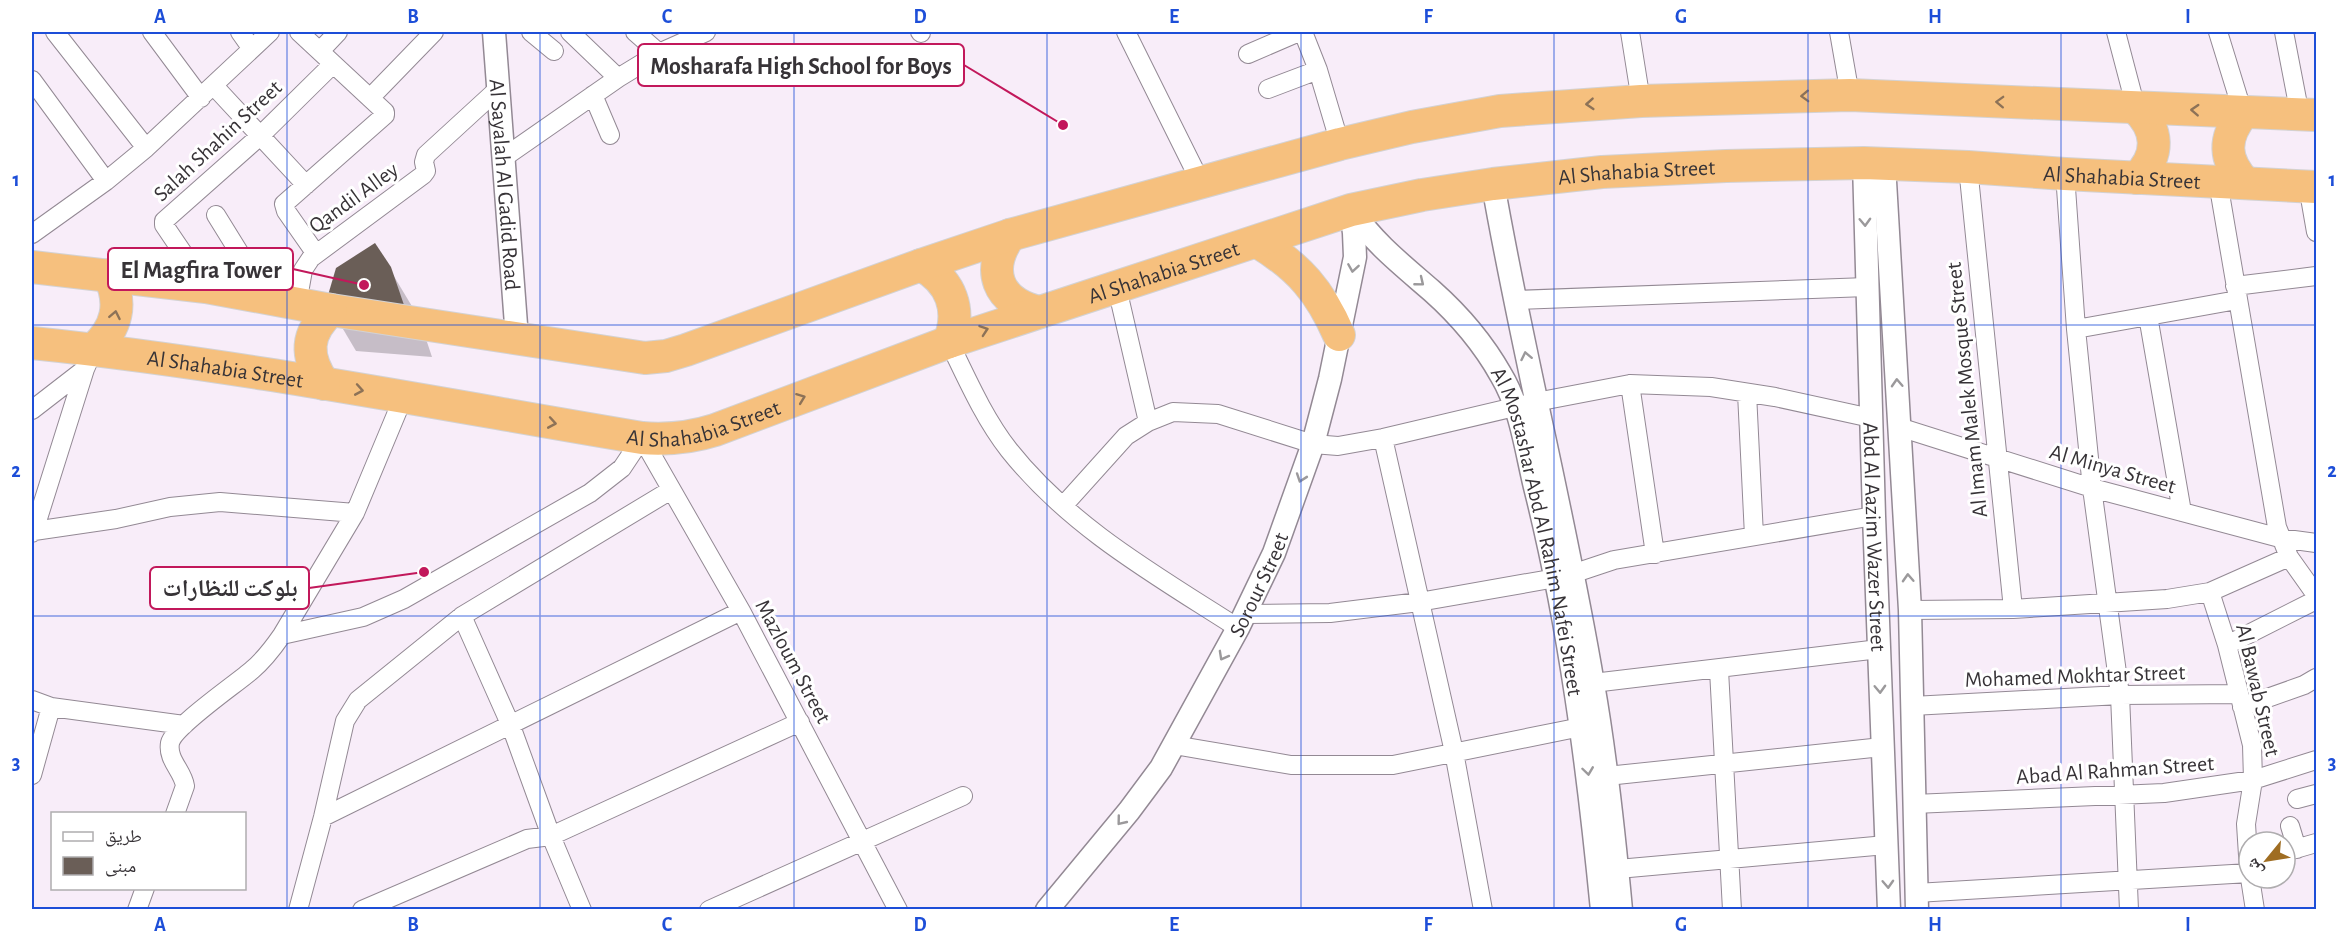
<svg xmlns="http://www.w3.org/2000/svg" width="2348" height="941" font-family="'Alegreya Sans','Noto Naskh Arabic',sans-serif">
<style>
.shadow{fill:#0003}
.building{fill:#6a5e57}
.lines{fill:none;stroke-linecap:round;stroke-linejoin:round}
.minor-casing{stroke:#938994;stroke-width:20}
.tertiary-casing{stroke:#938994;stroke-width:25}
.trunk-casing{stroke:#d3d2d3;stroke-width:34}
.minor{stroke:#fff;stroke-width:18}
.tertiary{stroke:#fff;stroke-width:22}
.trunk{stroke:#f6c07e;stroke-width:32}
.oneway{stroke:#8d7257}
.oneway2{stroke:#9b999b}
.grid{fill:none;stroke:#1d4ed8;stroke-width:1.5;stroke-opacity:0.55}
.labels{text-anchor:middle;stroke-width:6;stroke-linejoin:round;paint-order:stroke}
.street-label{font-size:22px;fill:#373337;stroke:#fff}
.leader{fill:none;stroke:#c2185b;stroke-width:2}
.callout-dot{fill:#c2185b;stroke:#fff;stroke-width:2}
.callout{fill:#fff;stroke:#c2185b;stroke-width:2}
.callout-label{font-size:24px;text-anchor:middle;font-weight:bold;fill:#373337}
.neatline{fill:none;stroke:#1d4ed8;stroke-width:2}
.grid-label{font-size:20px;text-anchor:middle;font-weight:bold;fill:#1d4ed8}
</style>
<rect width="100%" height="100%" fill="#f8edf9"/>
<path class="shadow" d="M389,268L419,318L432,357L356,351L327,302Z"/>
<path class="building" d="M375,243L391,267L405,308L326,302L336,268Z"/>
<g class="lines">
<defs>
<path id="minor" d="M55,32L146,148
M152,32L201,98
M240,32L252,49
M299,32L385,112V115L284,204L286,211L316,254
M531,32L554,51
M570,32L618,78
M635,32L659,53
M920,32L921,33
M1126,32L1201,183
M1303,32L1318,70L1340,144
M1630,32L1641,101
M1839,32L1850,95
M2116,32L2136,108
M2218,32L2243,113
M2284,32L2300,115
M320,51L338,32
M1248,54L1299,32
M32,80L106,181
M214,86L306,185
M1268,89L1318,70
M593,95L610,135
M370,98L434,32
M503,158L618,78L659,53L706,32
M1968,167L2013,609
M2065,174L2076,329L2092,488L2120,695L2129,910
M2218,182L2277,527L2289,557L2316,595
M2308,186L2316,232
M216,215L268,299
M32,234L106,181L146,148L270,32
M2235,286L2316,276
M206,287L164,225V221L260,136L333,64
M1117,288L1148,422
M1514,300L1867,287
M297,304L303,270L311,258L423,175L426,171L424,162L426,155L498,89
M2148,316L2182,512
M2076,329L2237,300
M949,342C967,379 984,418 1009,450C1070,527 1157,576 1238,628
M1630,384L1655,554
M1747,393L1754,536
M32,410L85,369
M1899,427L2092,488L2280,538L2316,543
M1383,438L1454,752L1483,910
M1063,506L1126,436L1148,422L1173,412L1218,414L1313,444L1338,446L1383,438L1536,402L1630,384L1711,387L1775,397L1871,418
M34,531L116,519L170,507L220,502L355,513
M32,533L34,531L85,369L94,349
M1572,574L1614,560L1874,516
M2210,592L2227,645L2252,745L2253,780L2246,824L2249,871
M1910,610L2013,609L2167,599L2210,592L2289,557
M1245,614L1330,613L1419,602L1556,578
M462,616L511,726L551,836L582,910
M282,635L363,617L404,599L590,493L622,468L642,438L741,611L898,910
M2227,645L2316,600
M1719,670L1732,910
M1593,683L1879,649
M32,700L51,707L184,725
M1912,706L2120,695L2239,694
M2242,707L2304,685L2316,678
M1174,745L1291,765H1393L1581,727
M32,775L51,707
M1607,776L1882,747
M2297,799L2316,794
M1914,804L2164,793L2253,780L2316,760
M175,814L185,786C183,771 167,760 170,743C174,726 236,684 252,670C264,660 273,648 282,635L355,513L403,398
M323,817L741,611
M2290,826L2297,849
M2285,852L2316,843
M1618,869L1886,845
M2250,878L2255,910
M1916,893L2249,873
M137,910L145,888
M298,910L323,817L345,721L358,700L462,616L671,490
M362,910L527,839L551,836L800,722
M709,910L963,796"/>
<g id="tertiary">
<path id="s1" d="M494,32L517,338"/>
<path id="s2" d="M1864,163L1874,516L1889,910"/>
<path d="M1884,164L1910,610L1917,910"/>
<path d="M1493,184C1522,351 1565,516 1593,684C1606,758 1614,834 1621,910"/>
<path id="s3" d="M1352,211C1375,244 1401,264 1432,291C1459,315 1483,343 1501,375C1521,408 1526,450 1535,487C1570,626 1588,767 1602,910"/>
<path id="s4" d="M1047,910L1129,811L1161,768L1238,628L1274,553L1313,444L1330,379L1355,257L1354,233L1351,210"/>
</g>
<g id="trunk">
<path d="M2136,108C2159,130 2160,155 2137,178"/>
<path d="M2243,113C2223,138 2223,159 2245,183"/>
<path d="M1010,235C985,270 997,302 1039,312"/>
<path d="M1258,242C1299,267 1320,291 1339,335"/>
<path d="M921,265C951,281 962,310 949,342"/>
<path d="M32,267L206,287L331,310L645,358L666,356L686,350L921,265L1010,235L1340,144L1412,127L1500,111L1641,101L1850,95L2316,115"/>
<path id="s5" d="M32,343C236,364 439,404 642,438C668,440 690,438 715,430L949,342L1351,210L1422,195L1493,184L1602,172L1726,166L1864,163L1968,167L2065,174L2316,187"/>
<path d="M94,349C117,328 123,304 109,275"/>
<path d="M324,384C305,356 305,334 331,310"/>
</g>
</defs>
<use href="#minor" class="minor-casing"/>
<use href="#tertiary" class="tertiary-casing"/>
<use href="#trunk" class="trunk-casing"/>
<use href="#minor" class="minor"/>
<use href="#tertiary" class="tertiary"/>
<use href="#trunk" class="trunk"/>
</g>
<defs><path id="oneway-chevron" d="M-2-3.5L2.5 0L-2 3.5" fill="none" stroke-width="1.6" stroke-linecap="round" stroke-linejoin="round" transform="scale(1.5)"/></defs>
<g class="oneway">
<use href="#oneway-chevron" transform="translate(1805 96) rotate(178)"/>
<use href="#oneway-chevron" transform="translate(2000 102) rotate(-178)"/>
<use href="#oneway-chevron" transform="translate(1590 104) rotate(176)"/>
<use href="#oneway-chevron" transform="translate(2195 110) rotate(-177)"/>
<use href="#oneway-chevron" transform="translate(115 315) rotate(-79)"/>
<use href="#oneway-chevron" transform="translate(984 330) rotate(-19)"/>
<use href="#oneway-chevron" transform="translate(359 390) rotate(10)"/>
<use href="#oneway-chevron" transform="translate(801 398) rotate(-21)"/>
<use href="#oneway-chevron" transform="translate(552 423) rotate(10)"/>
</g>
<g class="oneway2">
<use href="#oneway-chevron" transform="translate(1865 222) rotate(88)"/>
<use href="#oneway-chevron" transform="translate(1353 268) rotate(99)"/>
<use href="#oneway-chevron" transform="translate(1420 282) rotate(39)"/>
<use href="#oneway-chevron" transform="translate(1526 356) rotate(-102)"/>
<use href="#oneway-chevron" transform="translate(1897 383) rotate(-93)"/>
<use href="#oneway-chevron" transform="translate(1301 478) rotate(109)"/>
<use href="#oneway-chevron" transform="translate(1908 578) rotate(-93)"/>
<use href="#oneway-chevron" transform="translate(1223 656) rotate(119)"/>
<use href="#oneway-chevron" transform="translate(1880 689) rotate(88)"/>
<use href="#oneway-chevron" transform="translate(1588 771) rotate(82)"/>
<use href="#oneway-chevron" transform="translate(1121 821) rotate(129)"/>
<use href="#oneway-chevron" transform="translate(1888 884) rotate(87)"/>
</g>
<path class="grid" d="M287,32V910M540,32V910M794,32V910M1047,32V910M1301,32V910M1554,32V910M1808,32V910M2061,32V910M32,325H2316M32,616H2316"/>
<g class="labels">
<g class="street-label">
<text transform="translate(217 140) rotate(-43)" y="8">Salah Shahin Street</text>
<text dy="8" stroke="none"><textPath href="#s5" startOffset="1653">Al Shahabia Street</textPath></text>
<text dy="8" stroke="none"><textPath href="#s5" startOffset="2139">Al Shahabia Street</textPath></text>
<text dy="8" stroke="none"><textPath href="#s1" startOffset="153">Al Sayalah Al Gadid Road</textPath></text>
<text transform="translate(353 197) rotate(-36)" y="8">Qandil Alley</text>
<text dy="8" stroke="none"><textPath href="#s5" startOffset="1167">Al Shahabia Street</textPath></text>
<text dy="8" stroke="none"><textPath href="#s5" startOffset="195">Al Shahabia Street</textPath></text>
<text transform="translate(1966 390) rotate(-96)" y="8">Al Imam Malek Mosque Street</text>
<text dy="8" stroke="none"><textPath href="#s5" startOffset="681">Al Shahabia Street</textPath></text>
<text transform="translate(2113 468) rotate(16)" y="8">Al Minya Street</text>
<text dy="8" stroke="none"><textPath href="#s3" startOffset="384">Al Mostashar Abd Al Rahim Nafei Street</textPath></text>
<text dy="8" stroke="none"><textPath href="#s2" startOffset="374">Abd Al Aazim Wazer Street</textPath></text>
<text dy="8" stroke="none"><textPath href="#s4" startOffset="390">Sorour Street</textPath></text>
<text transform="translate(794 661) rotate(62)" y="8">Mazloum Street</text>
<text transform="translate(2075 675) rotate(-2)" y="8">Mohamed Mokhtar Street</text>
<text transform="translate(2259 690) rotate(77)" y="8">Al Bawab Street</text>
<text transform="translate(2115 769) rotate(-4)" y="8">Abad Al Rahman Street</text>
</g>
</g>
<path class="leader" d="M1063 125L964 65M364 285L293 269M424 572L309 588"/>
<g class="callout-dot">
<circle cx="1063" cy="125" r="6"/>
<circle cx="364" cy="285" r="6"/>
<circle cx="424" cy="572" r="6"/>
</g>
<g class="callout">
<rect x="638" y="44" width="326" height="42" rx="6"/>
<rect x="108" y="248" width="185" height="42" rx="6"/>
<rect x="150" y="567" width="159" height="42" rx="6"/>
</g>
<g class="callout-label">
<text x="801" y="74">Mosharafa High School for Boys</text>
<text x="201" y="278">El Magfira Tower</text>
<text x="230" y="596">بلوكت للنظارات</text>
</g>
<rect width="2348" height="941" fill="none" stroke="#ffffff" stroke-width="66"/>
<rect x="51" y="812" width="195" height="78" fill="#ffffff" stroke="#afadaf" stroke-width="1.5"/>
<rect x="63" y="832" width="30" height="9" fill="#ffffff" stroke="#afadaf" stroke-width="1.5"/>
<text x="105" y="842" font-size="18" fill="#373337">طريق</text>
<rect x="63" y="857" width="30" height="18" fill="#6a5e57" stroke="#afadaf" stroke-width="1.5"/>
<text x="105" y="872" font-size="18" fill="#373337">مبنى</text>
<g transform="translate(2267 860) rotate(240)"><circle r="28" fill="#ffffff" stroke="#afadaf" stroke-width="1.5"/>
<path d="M0-4.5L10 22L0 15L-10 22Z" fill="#9f6d22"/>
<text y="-9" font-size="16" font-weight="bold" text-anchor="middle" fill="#373337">ش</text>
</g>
<rect x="33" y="33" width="2282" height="875" class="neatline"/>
<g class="grid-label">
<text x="160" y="23">A</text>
<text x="413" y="23">B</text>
<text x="667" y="23">C</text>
<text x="920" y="23">D</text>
<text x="1174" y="23">E</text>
<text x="1428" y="23">F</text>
<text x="1681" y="23">G</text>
<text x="1935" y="23">H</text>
<text x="2188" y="23">I</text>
<text x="16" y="186">1</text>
<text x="2332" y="186">1</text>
<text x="16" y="477">2</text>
<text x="2332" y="477">2</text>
<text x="16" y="769">3</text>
<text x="2332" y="769">3</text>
<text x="160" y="931">A</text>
<text x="413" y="931">B</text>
<text x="667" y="931">C</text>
<text x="920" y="931">D</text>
<text x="1174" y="931">E</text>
<text x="1428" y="931">F</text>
<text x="1681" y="931">G</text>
<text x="1935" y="931">H</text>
<text x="2188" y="931">I</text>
</g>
</svg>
